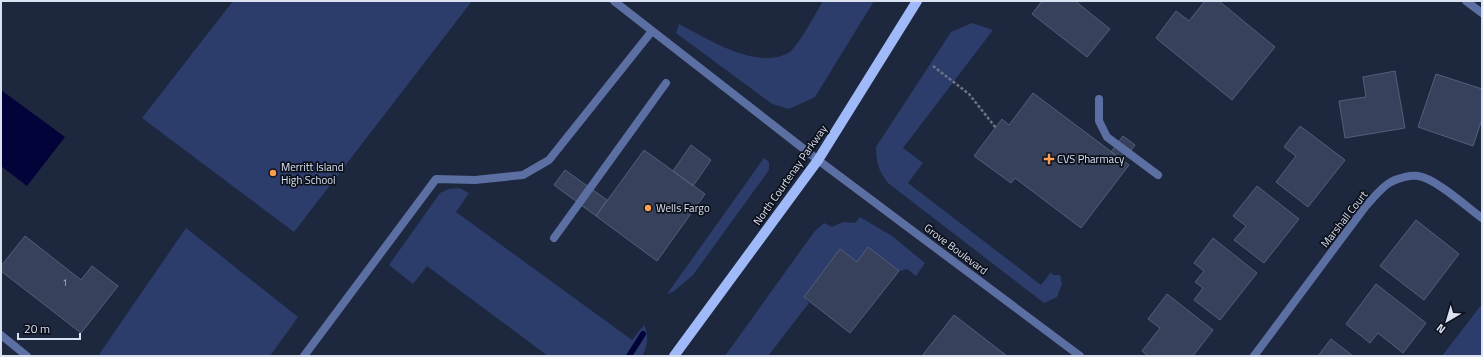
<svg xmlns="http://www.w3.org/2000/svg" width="1483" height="357" font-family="'Titillium Web',sans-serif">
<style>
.green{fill:#2c3d6c}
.water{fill:#020339}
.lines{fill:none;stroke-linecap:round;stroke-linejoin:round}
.stream{stroke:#020339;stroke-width:6}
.building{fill:#37415b;stroke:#535f7a}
.path{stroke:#6b7388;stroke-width:2.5;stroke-dasharray:3 2;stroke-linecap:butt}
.lane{stroke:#5b6fa3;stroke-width:8}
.street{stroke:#5b6fa3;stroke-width:8}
.primary{stroke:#9fb9f9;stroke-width:10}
.poi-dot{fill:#fc9d52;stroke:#0c101b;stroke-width:1.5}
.labels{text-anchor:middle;stroke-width:3.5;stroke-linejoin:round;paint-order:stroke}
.number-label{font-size:9px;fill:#b1b9cc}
.poi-label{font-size:11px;fill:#dae1f1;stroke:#0c101b;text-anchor:start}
.street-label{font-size:11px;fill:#dae1f1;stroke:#0c101b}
</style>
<rect width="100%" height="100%" fill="#1d273e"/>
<path class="green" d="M233,1H472L294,232L142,118Z
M823,1H874L815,97L789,109L772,104L676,33L679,24C706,38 750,66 781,56C784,55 787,54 790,52C802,40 814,16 823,1Z
M972,23L993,30L903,148L923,163L908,183L1041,285L1051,272L1053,275H1060L1062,284L1057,297L1044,303L888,183C878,169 877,165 876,147L951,32Z
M764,158L769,162V170L693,275L673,292L667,294Z
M459,188L469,193L456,212L632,340L644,325C649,334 648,347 642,356H548L427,266L413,284L389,265L440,193L449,189Z
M860,217L892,236L925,263L916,276L907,269L899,271L868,247L857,262L840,249L804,297L809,303L768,356H725L814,232L824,223L832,227L843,222L855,223Z
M186,228L298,317L270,356H98Z
M1482,304V356H1442Z"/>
<path class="water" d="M1,90L65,137L27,186L1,166Z"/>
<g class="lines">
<path class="stream" d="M629,356L643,334"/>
</g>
<path class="building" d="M1042,1H1075L1110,29L1087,57L1032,14Z
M1205,1H1219L1275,47L1232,100L1156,38L1176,11L1189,21Z
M1395,71L1405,128L1345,138L1339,101L1366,97L1363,77Z
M1436,74L1482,89V119L1473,146L1418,127Z
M1033,93L1129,165L1081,228L1015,178L1011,183L974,156L1002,119L1009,125Z
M1300,126L1345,160L1308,207L1276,182L1296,156L1284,147Z
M1123,136L1135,145L1123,161L1111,152Z
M691,145L711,160L693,186L673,171Z
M644,150L705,194L657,261L596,216Z
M565,170L607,200L596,216L554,185Z
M1257,186L1299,219L1264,263L1234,240L1246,226L1233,216Z
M1416,220L1459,254L1424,300L1380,266Z
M25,236L81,280L92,266L118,286L81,333L1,271V266Z
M1213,238L1257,273L1220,320L1194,300L1203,288L1195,282L1204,271L1194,263Z
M868,247L899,271L850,333L804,297L840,249L857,262Z
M1376,284L1426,323L1403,353L1378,333L1370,343L1346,324Z
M1167,294L1213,330L1193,356H1148L1142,351L1160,328L1148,319Z
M954,315L1007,356H922Z
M1331,339L1353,356H1318Z"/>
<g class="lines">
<path class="path" d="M933,66L969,94L996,128"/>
<path class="lane" d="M614,1L818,160
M1099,99V121L1107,137L1158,175
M554,238L666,83
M304,356L436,179L475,180L523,175L549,160L652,31"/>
<path class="street" d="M1466,1L1482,13
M818,160L1080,356
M1,335L27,356
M1254,356L1365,207C1373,199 1381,187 1391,182C1398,178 1410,175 1418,176C1435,178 1467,207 1482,218"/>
<path class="primary" d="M674,356L818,160L917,1"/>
</g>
<g class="poi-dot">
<path d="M1047 153h4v4h4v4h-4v4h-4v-4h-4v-4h4z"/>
<circle cx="273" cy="173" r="4"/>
<circle cx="648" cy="208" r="4"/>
</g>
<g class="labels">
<g class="number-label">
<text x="65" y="286">1</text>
</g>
<g class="poi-label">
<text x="1057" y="163">CVS Pharmacy</text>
<text x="281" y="171">Merritt Island<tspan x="281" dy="13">High School</tspan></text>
<text x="656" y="212">Wells Fargo</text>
</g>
<g class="street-label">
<text transform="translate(790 175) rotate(-55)" y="4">North Courtenay Parkway</text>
<text transform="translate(1344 219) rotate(-52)" y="4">Marshall Court</text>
<text transform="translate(956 249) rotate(37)" y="4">Grove Boulevard</text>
</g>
</g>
<rect width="1483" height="357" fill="none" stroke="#dae1f1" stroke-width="4"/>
<g transform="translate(1447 321) rotate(218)" stroke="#0c101b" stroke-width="3" paint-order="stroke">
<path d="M0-3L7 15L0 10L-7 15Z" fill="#dae1f1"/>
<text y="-6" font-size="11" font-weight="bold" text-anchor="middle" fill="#dae1f1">N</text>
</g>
<path d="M18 333v6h62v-6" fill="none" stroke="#dae1f1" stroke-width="2"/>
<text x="24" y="333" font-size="12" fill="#dae1f1" stroke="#0c101b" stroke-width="3" paint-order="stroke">20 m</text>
</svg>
